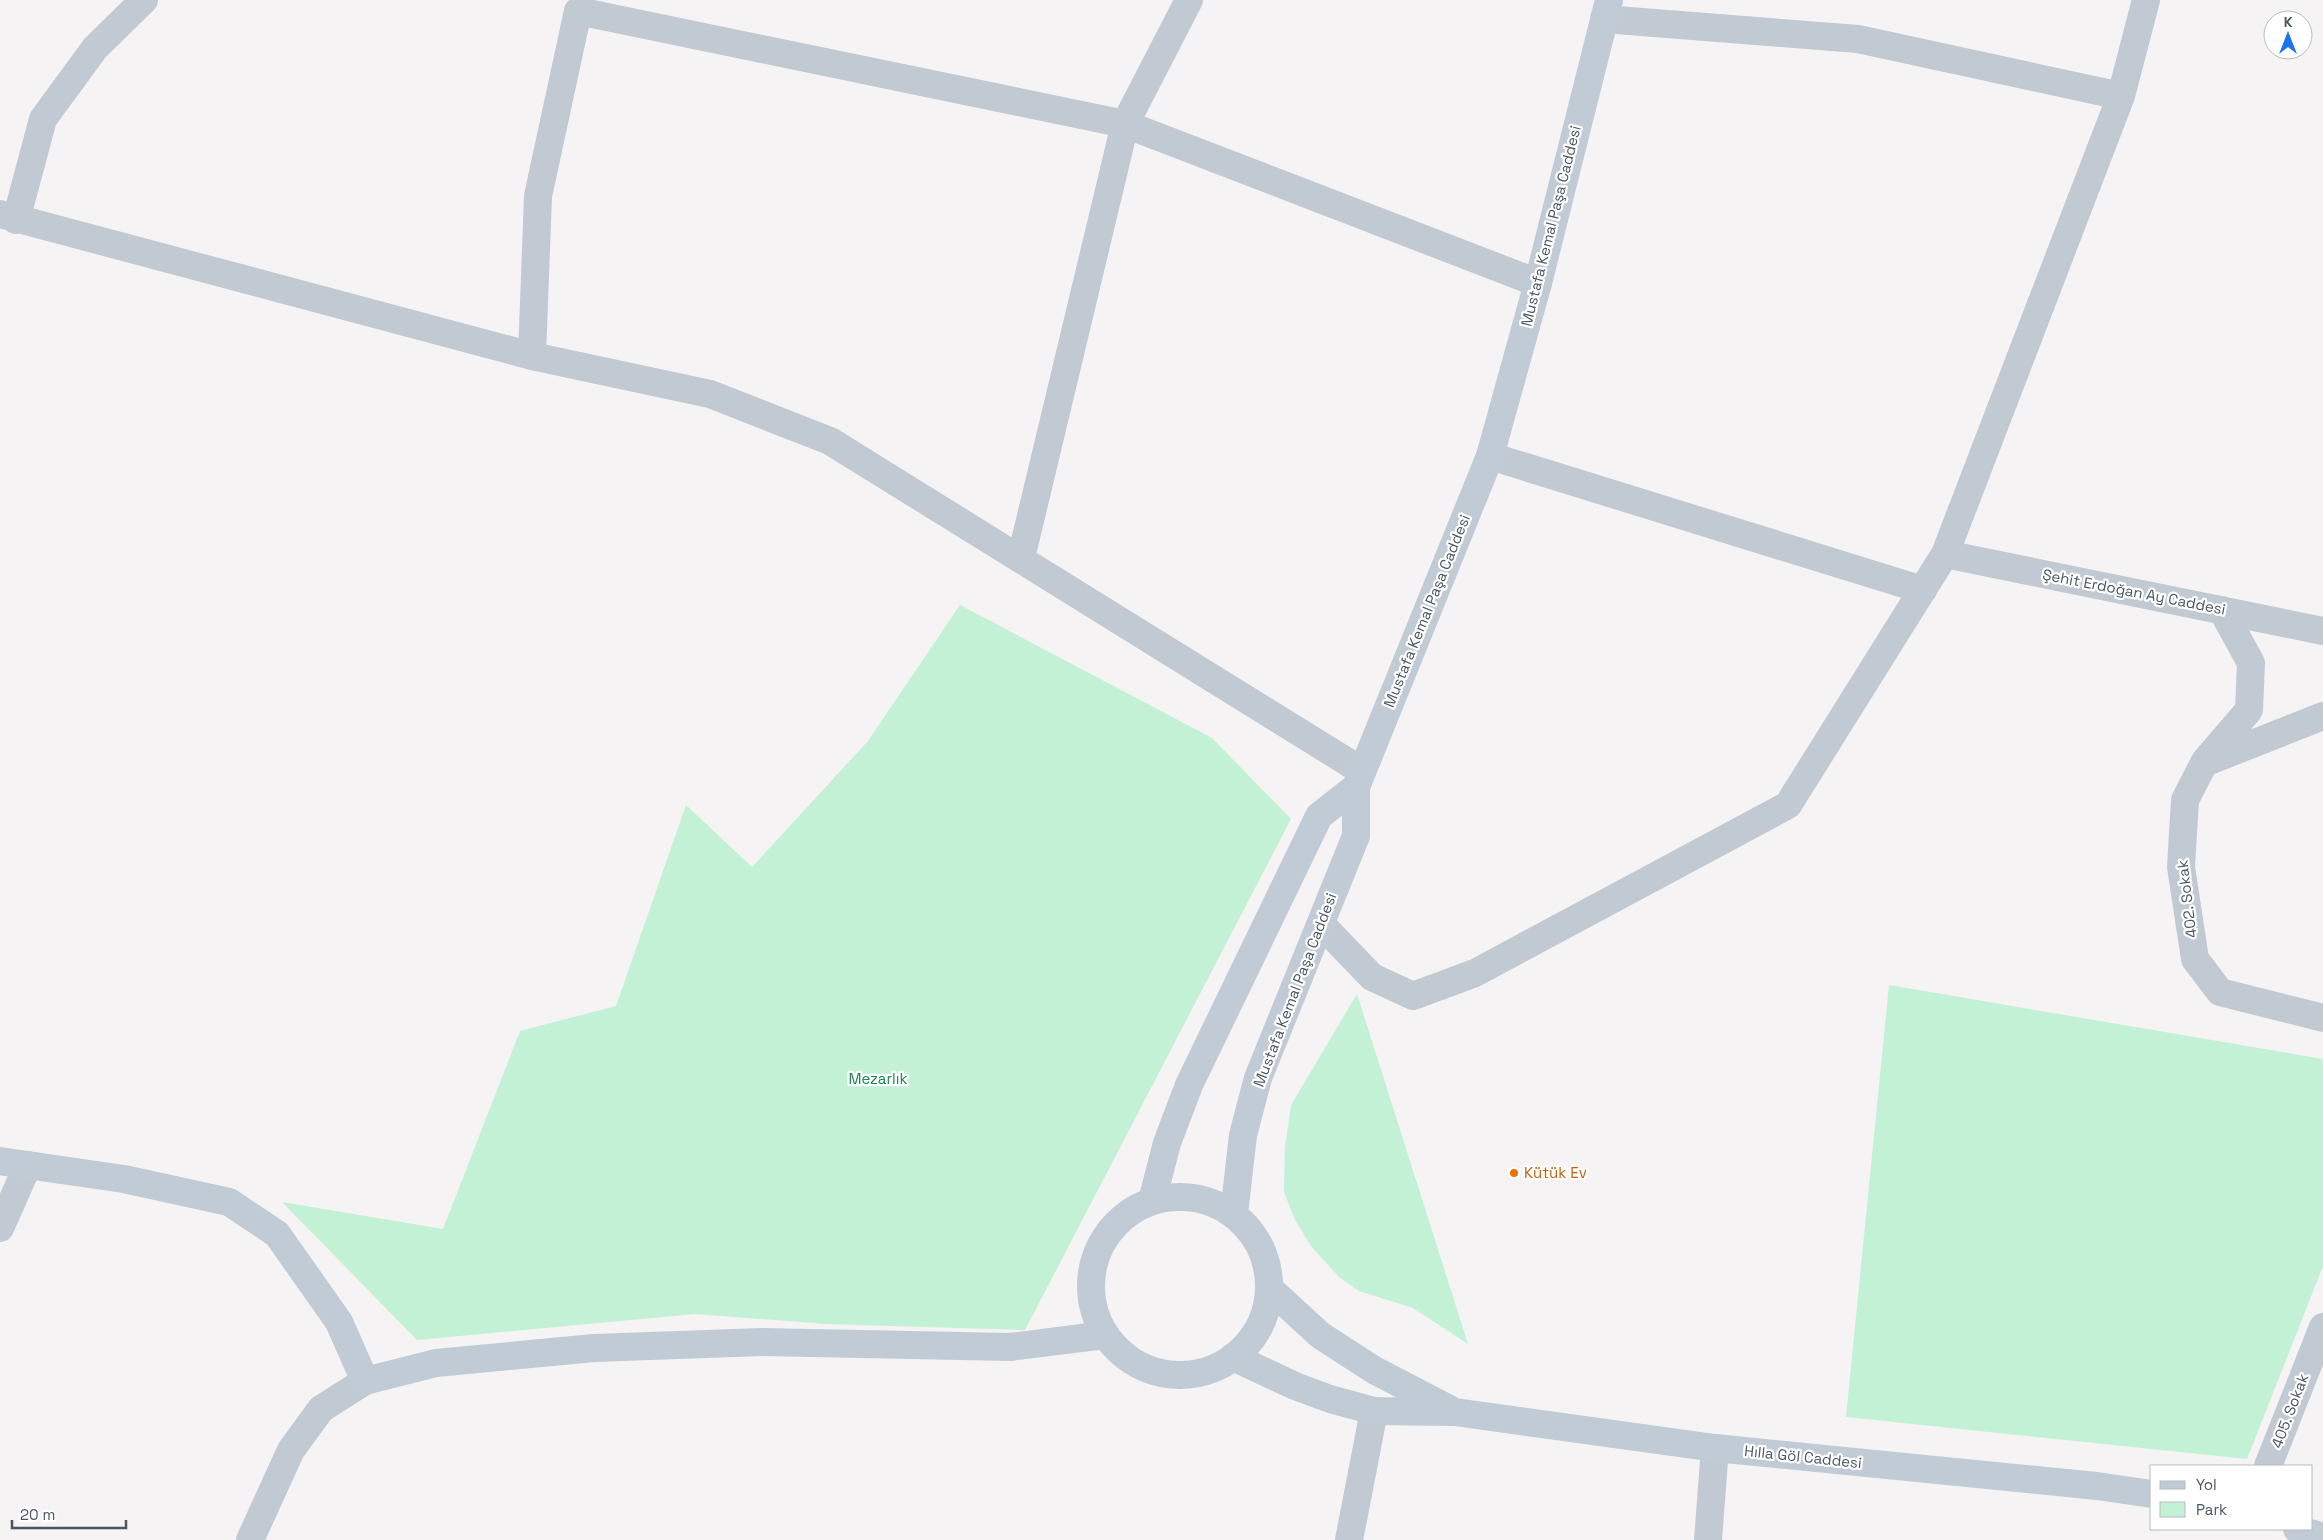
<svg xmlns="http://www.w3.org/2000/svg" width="2323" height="1540" font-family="'Space Grotesk',sans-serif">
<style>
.green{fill:#c3f1d5}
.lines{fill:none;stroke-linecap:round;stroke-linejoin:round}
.street{stroke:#c1cad2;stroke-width:28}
.secondary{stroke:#c1cbd6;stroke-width:28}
.food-dot{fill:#e8710a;stroke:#fff;stroke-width:2}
.labels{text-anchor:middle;stroke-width:4.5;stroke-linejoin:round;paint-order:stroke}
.street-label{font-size:15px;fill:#4a5661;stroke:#fff}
.park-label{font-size:15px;fill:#17864f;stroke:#fff}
.food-label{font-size:15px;fill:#c56008;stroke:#fff;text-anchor:start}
</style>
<rect width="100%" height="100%" fill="#f5f3f3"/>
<path class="green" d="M960,605L1212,738L1291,819L1025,1330L826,1324L695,1314L417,1340L282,1202L443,1229L520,1031L616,1006L686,805L752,867L868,741Z
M1889,985L2323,1059V1266L2247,1459L1846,1417Z
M1357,994L1468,1344L1413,1308L1359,1291L1339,1277L1311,1246L1295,1220L1284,1192L1285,1147L1291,1105Z"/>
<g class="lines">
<path class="street" d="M1604,19L1858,39L2121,96
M0,214L532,356L710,394L830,441L1362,771
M16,220L43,119L95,48L144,0
M532,356L538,196L578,11L1125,124L1538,283
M1490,456L1923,590
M1945,554L2323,631
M1021,558L1125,124L1189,0
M2323,716L2204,763L2185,800L2181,867L2195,959L2220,992L2323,1018
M2206,760L2249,710L2251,663L2222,610
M1321,924L1372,977L1413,996L1475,973L1788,805L1945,554L2121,96L2146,0
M0,1228L28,1165
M2268,1466L2323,1327
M250,1540L291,1450L321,1409L365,1381
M1349,1540L1374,1411
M1708,1540L1715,1448"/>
<path class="secondary" d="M0,1161L124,1179L229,1202L277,1234L339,1322L365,1381L436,1363L594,1348L762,1342L1010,1347L1105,1335
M1091 1286a89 89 0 1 1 178 0a89 89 0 1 1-178 0Z
M1152,1201L1167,1143L1189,1085L1319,816L1356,787
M1234,1214L1243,1135L1258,1078L1356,836V787L1490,456L1538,283L1609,0
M1270,1289L1320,1335L1374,1370L1449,1409
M1233,1357L1295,1386L1330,1399L1374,1411L1455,1412L1715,1448L2097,1486L2152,1494
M2297,1529L2323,1537"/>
</g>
<circle class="food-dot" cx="1514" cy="1173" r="5"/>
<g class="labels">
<g class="street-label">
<text transform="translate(1551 226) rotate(-76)" y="5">Mustafa Kemal Paşa Caddesi</text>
<text transform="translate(2134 592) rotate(11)" y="5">Şehit Erdoğan Ay Caddesi</text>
<text transform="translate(1427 611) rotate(-68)" y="5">Mustafa Kemal Paşa Caddesi</text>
<text transform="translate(2187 899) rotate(-97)" y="5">402. Sokak</text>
<text transform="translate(1295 990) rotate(-69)" y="5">Mustafa Kemal Paşa Caddesi</text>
<text transform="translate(2290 1411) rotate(-69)" y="5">405. Sokak</text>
<text transform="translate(1803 1457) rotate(6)" y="5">Hılla Göl Caddesi</text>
</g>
<g class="park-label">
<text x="878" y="1084">Mezarlık</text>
</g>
<g class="food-label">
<text x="1524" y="1178">Kütük Ev</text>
</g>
</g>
<rect x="2150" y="1465" width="162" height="65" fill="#ffffff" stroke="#b7bbc0"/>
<rect x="2160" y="1481" width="25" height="8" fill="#c1cbd6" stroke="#b7bbc0"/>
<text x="2196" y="1490" font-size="15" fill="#4a5661">Yol</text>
<rect x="2160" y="1502" width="25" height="15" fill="#c3f1d5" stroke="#b7bbc0"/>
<text x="2196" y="1515" font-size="15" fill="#4a5661">Park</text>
<g transform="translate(2288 35)"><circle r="24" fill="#ffffff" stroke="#b7bbc0"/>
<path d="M0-4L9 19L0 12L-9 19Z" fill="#1a73e8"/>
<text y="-8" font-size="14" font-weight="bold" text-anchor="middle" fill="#4a5661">K</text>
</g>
<path d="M12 1520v8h114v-8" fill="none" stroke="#4a5661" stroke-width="2.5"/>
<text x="20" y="1520" font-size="15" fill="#4a5661" stroke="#ffffff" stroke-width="4" paint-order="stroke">20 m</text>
</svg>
